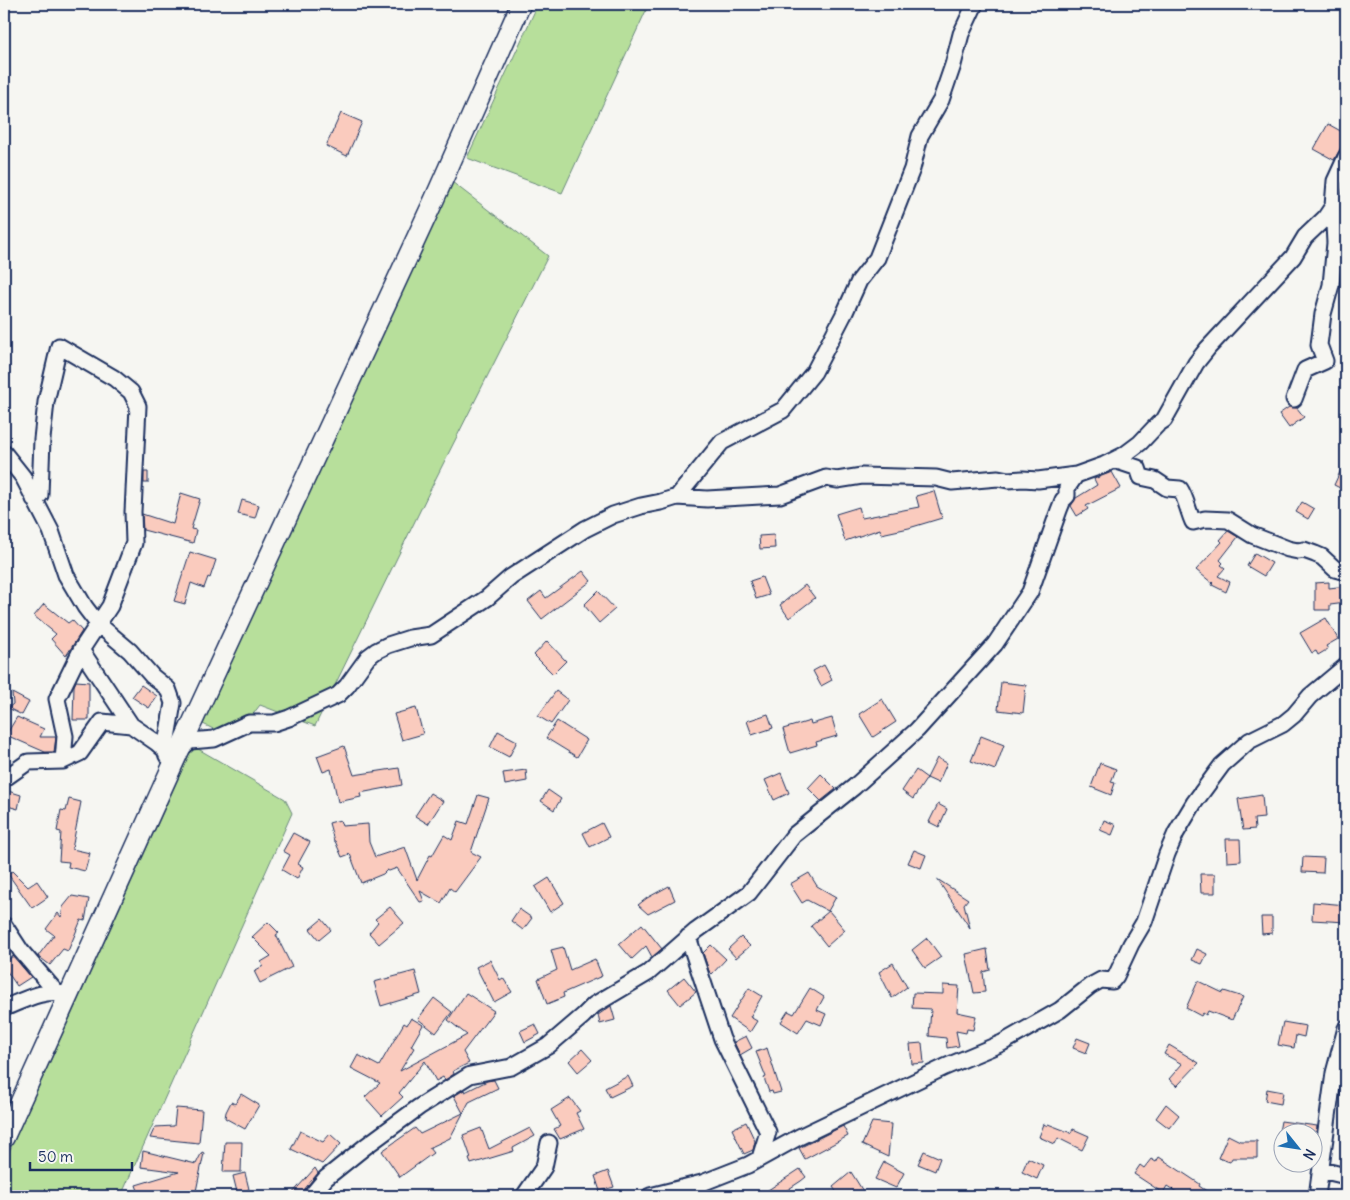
<svg xmlns="http://www.w3.org/2000/svg" width="1350" height="1200" font-family="Delius,sans-serif">
<style>
.green{fill:#b7df9b;stroke:#69877c}
.building{fill:#facbbe;stroke:#1b2f5e}
.lines{fill:none;stroke-linecap:round;stroke-linejoin:round}
.minor-casing{stroke:#1b2f5e;stroke-width:19}
.major-casing{stroke:#1b2f5e;stroke-width:22}
.minor{stroke:#f6f6f2;stroke-width:15}
.major{stroke:#f6f6f2;stroke-width:19}
</style>
<rect width="100%" height="100%" fill="#f6f6f2"/>
<filter id="ink" filterUnits="userSpaceOnUse"><feTurbulence type="fractalNoise" baseFrequency=".02" numOctaves="2"/><feDisplacementMap in="SourceGraphic" scale="10" xChannelSelector="R" yChannelSelector="G"/><feConvolveMatrix kernelMatrix="1 2 1 2 8 2 1 2 1" color-interpolation-filters="sRGB"/></filter>
<g filter="url(#ink)">
<path class="green" d="M538,4H649L562,193L467,158Z
M452,182L548,256L436,478L315,726L260,705L234,739L203,724Z
M193,746L285,799L292,813L121,1196H4V1163Z"/>
<path class="building" d="M341,113L362,122L347,156L326,146Z
M1328,124L1346,134V138L1334,160L1314,149Z
M1289,407L1297,408L1304,417L1289,428L1279,414Z
M1346,459V491L1334,485Z
M144,472H148V483H144Z
M1112,472L1121,488L1086,506L1088,509L1077,516L1071,506L1076,498L1097,485L1094,479Z
M934,491L942,518L909,528L881,534L880,529L845,541L836,514L859,507L862,518L919,507L916,496Z
M181,493L200,499L191,529L196,530L193,543L143,530L142,514L173,524Z
M242,500L259,505L255,518L238,514Z
M1302,502L1314,509L1308,519L1296,512Z
M1228,531L1238,537L1220,560L1223,563L1221,565L1225,568L1218,576L1230,582L1226,592L1212,585L1213,582L1212,583L1196,570L1222,542L1220,540Z
M774,535L775,548L760,549L759,536Z
M190,552L216,560L210,578L208,577L204,588L191,583L185,604L174,601Z
M1255,553L1272,563L1264,576L1247,566Z
M583,571L591,581L542,619L528,601L541,591L546,598Z
M762,577L769,595L756,599L750,581Z
M1329,582V588L1346,586V603L1330,605V610H1315V583Z
M805,585L815,598L789,618L780,605Z
M598,591L615,609L599,623L584,605Z
M44,604L68,623L72,620L82,631L66,656L51,639L56,634L34,616Z
M1326,618L1338,639L1326,646L1328,649L1318,655L1316,651L1312,653L1300,633Z
M547,641L566,661L553,674L534,655Z
M824,665L832,680L821,686L813,671Z
M76,681L89,682V720H73L74,686Z
M1001,682L1026,685L1023,713L998,710Z
M141,685L157,696L149,708L132,697Z
M556,691L568,700L551,724L538,716Z
M12,693L29,702L22,715L8,708L13,704Z
M882,699L896,722L873,737L859,714Z
M416,708L423,734L402,740L394,714Z
M768,714L773,728L752,735L747,721Z
M17,717L44,729L40,737H56L54,752H45L6,735Z
M832,718L837,736L816,742L817,745L790,753L783,729L810,721L811,724Z
M557,721L587,740L577,757L546,738Z
M498,731L517,741L509,757L490,747Z
M981,736L1004,745L995,770L971,761Z
M344,746L354,775L399,768L402,785L360,793L361,797L338,802L331,769L323,772L317,756Z
M937,758L947,763L938,783L927,778Z
M1100,763L1116,769L1111,782L1115,783L1111,795L1091,787Z
M526,770L527,781L505,785L503,773Z
M916,770L927,778L913,799L902,791Z
M781,773L789,793L774,800L765,780Z
M821,774L836,789L821,801L808,788Z
M548,790L561,799L554,810L541,801Z
M8,791L21,795L18,809L4,805Z
M430,793L443,801L428,824L415,816Z
M478,795L489,798L471,852L481,857L455,892L450,888L441,903L420,891L424,901L420,902L397,868L389,871L387,870L383,874L361,883L350,854L342,857L335,841H334L329,823L340,820L342,826L368,824L369,842L375,857L405,847L417,880L430,855L432,856L444,835L452,840L459,821L468,824Z
M1262,795L1264,818L1254,819L1255,829L1243,830L1238,799Z
M69,799L81,802L72,849L90,853L85,871L68,867L69,862L59,861L61,832L57,831L61,810L66,811Z
M938,804L947,809L939,827L929,822Z
M1104,820L1116,825L1112,835L1100,830Z
M602,823L609,837L590,847L583,833Z
M293,833L310,842L298,864L303,867L297,879L282,870L290,855L283,851Z
M1226,839H1240L1241,861L1227,862Z
M914,850L926,855L921,868L908,863Z
M1303,857L1324,858L1323,873L1302,872Z
M12,871L28,887L37,881L48,897L32,908L8,874Z
M809,873L817,886L836,897L828,911L807,900L802,903L790,884Z
M1200,874H1215V893H1201Z
M549,878L564,903L550,912L535,887Z
M937,879L968,899L964,904L970,928Z
M669,886L675,900L648,914L638,905L647,898Z
M72,896L89,899L85,921L81,920L68,951L63,949L50,965L38,956L54,935L46,929L58,913L61,917L63,907Z
M1313,902L1346,905V922L1312,920Z
M390,907L404,923L379,944L369,933L378,922L375,919Z
M519,909L532,918L523,930L511,921Z
M829,911L845,930L827,946L811,926Z
M1261,917H1272V933L1262,934Z
M322,919L331,930L319,940L310,929Z
M268,922L279,933L276,935L292,967L260,983L254,971L263,966L261,962L271,956L252,937Z
M642,924L662,949L652,957L646,946L632,959L619,944Z
M741,937L750,946L736,958L728,949Z
M927,938L941,957L925,968L912,950Z
M711,945L726,959L712,974L709,971L703,953Z
M563,947L570,970L595,959L602,976L563,993L564,997L547,1004L538,979L557,970L551,950Z
M987,949L990,970L983,972L985,992L974,993L966,954Z
M1197,949L1207,954L1202,964L1192,960Z
M13,956L31,977L17,986L4,967V963Z
M490,960L500,980L503,978L512,992L494,1002L476,967Z
M893,963L907,987L892,998L879,972Z
M415,971L421,994L381,1006L374,982Z
M684,977L696,992L680,1005L668,990Z
M1198,981L1223,993L1224,991L1243,997L1232,1020L1208,1011L1206,1015L1203,1013L1201,1016L1186,1008Z
M943,985L959,986L957,1012L976,1016L973,1030L967,1029L966,1033L956,1031L959,1046L947,1048L946,1038L929,1036L931,1009L912,1008L913,993L943,994Z
M749,988L762,996L750,1017L757,1021L750,1032L730,1018Z
M810,988L824,997L817,1010L826,1014L821,1025L807,1019L798,1033L781,1022L788,1011L794,1014Z
M466,993L494,1011L463,1052L469,1063L453,1071L454,1074L445,1080L443,1077L436,1081L425,1061L399,1093L403,1097L382,1116L365,1097L380,1083L351,1068L358,1055L379,1066L404,1023L407,1025L411,1018L423,1025L411,1046L414,1048L400,1071L467,1035L448,1020Z
M434,998L452,1012L436,1033L418,1019Z
M611,1006L615,1020L600,1024L598,1015Z
M1283,1022L1306,1026L1304,1037L1296,1035L1294,1048L1278,1045Z
M535,1024L540,1034L525,1042L520,1031Z
M746,1036L752,1048L740,1055L734,1042Z
M1077,1038L1090,1043L1086,1053L1073,1048Z
M922,1043L924,1063L912,1064L910,1044Z
M1169,1045L1199,1063L1177,1086L1169,1079L1182,1064L1164,1054Z
M767,1048L781,1092L773,1094L772,1091L769,1092L764,1078L766,1077L756,1052Z
M582,1049L592,1060L578,1072L569,1061Z
M628,1076L633,1086L610,1097L605,1088Z
M494,1080L498,1088L469,1102L450,1138L429,1148L433,1153L400,1177L382,1151L415,1128L420,1134L463,1113L454,1096L464,1090L465,1092L487,1081Z
M1267,1089L1283,1092L1281,1104L1265,1101Z
M241,1094L259,1105L245,1129L225,1118L226,1112L231,1102L235,1104Z
M570,1098L580,1111L576,1113L584,1129L560,1139L554,1129L560,1126L551,1110Z
M1166,1104L1179,1115L1169,1128L1156,1118Z
M176,1108L202,1110L199,1143L150,1138L155,1127L174,1126Z
M1281,1121L1317,1126L1316,1132H1279Z
M746,1122L755,1141L753,1150L744,1154L732,1129Z
M872,1122L891,1124L888,1157L862,1145Z
M1044,1124L1047,1126L1048,1124L1071,1133L1073,1129L1089,1136L1082,1150L1058,1138L1055,1144L1039,1137Z
M843,1126L848,1136L805,1159L799,1148Z
M481,1128L489,1149L530,1128L535,1136L513,1148L514,1151L471,1164L469,1159L471,1158L463,1135Z
M300,1131L323,1142L330,1134L341,1144L322,1164L291,1149Z
M1228,1135L1240,1141H1257V1158H1232L1230,1162L1218,1158Z
M225,1142H242L241,1172H223Z
M143,1151L196,1164L202,1152L204,1153L195,1196H163V1191L146,1196H140L136,1185L179,1172L141,1167Z
M924,1151L940,1158L935,1171L918,1164Z
M1159,1157L1200,1184L1199,1186L1214,1196H1183L1167,1186L1163,1193L1134,1174L1140,1165L1144,1168L1151,1159L1156,1162Z
M1028,1158L1043,1165L1037,1179L1022,1172Z
M884,1162L904,1173L896,1188L875,1179Z
M315,1168L318,1173L304,1190L302,1196H290Z
M800,1169L806,1177L801,1181L778,1196H759Z
M608,1171L614,1187L600,1191L595,1176Z
M851,1172L866,1196H839L833,1187Z
M245,1173L249,1189L247,1190L248,1196H238L233,1176Z"/>
<g class="lines">
<defs>
<path id="minor" d="M1294,399L1305,370L1325,361L1319,345L1323,314L1331,285L1335,243L1333,206
M4,453L23,477L51,531L66,575L85,607L98,624L130,651L152,676L168,689L173,703L165,750
M1114,460L1138,468L1141,477L1155,480L1167,488L1180,489C1186,498 1188,511 1193,522L1205,519L1228,520L1252,535L1288,549L1298,551L1304,550L1315,554L1322,557L1335,569L1346,572
M677,497L722,442L783,410L814,372L845,312L859,281L877,258L912,169L920,136L941,100L953,65L961,34L975,4
M34,499L40,495L42,439L46,402L59,346L114,378L131,392L138,406L133,512L134,543L110,606L81,650L57,699L65,736L63,761
M81,650L131,725L157,743L165,750L167,756
M180,750L190,741L214,739L249,723H274L289,718L338,695L347,686L368,657L376,651L388,645L410,638L431,635L487,598L511,577L585,529L613,515L641,506L661,502L677,497L707,499L780,495L826,478L837,480L862,476L936,478L952,482L998,478L1008,480L1023,479L1038,480L1076,475
M4,779L28,762L63,761L80,753L102,722L131,725
M4,925L21,951L56,992
M688,937L722,1039L768,1132L760,1158
M4,1008C22,1001 45,988 64,994
M1321,1170L1346,1176
M311,1196L326,1178L366,1146L419,1107L470,1075L511,1067L548,1046L583,1016L594,1005L648,973L696,931L749,893L794,835L854,787L917,730L995,644L1030,592L1059,510L1063,500L1067,496V488L1076,475L1104,465L1124,455L1140,443L1158,424L1164,420L1196,363L1208,348L1293,257L1305,237L1325,218L1333,206L1335,181L1346,157
M524,1196L544,1167L549,1143
M650,1196L702,1183L748,1165L799,1137L945,1067L1002,1043L1060,1010L1090,986L1101,980L1112,981L1116,976L1131,944L1144,922L1167,854L1176,833L1194,803L1222,765L1249,741L1283,724L1294,715L1310,696L1346,666
M1317,1196L1334,1073L1346,1028"/>
<path id="major" d="M4,1138L174,762L434,200L521,4"/>
</defs>
<use href="#minor" class="minor-casing"/>
<use href="#major" class="major-casing"/>
<use href="#minor" class="minor"/>
<use href="#major" class="major"/>
</g>
</g>
<rect width="1350" height="1200" fill="none" stroke="#f6f6f2" stroke-width="20"/>
<rect x="10" y="10" width="1330" height="1180" fill="none" stroke="#1b2f5e" stroke-width="2" filter="url(#ink)"/>
<g transform="translate(1298 1148) rotate(120)"><circle r="24" fill="#f6f6f2" stroke="#9ea6b7"/>
<path d="M0-4L9 19L0 12L-9 19Z" fill="#1f6fb2"/>
<text y="-8" font-size="14" font-weight="bold" text-anchor="middle" fill="#1b2f5e">N</text>
</g>
<path d="M30 1162v8h102v-8" fill="none" stroke="#1b2f5e" stroke-width="2.5"/>
<text x="38" y="1162" font-size="15" fill="#1b2f5e" stroke="#f6f6f2" stroke-width="4" paint-order="stroke">50 m</text>
</svg>
